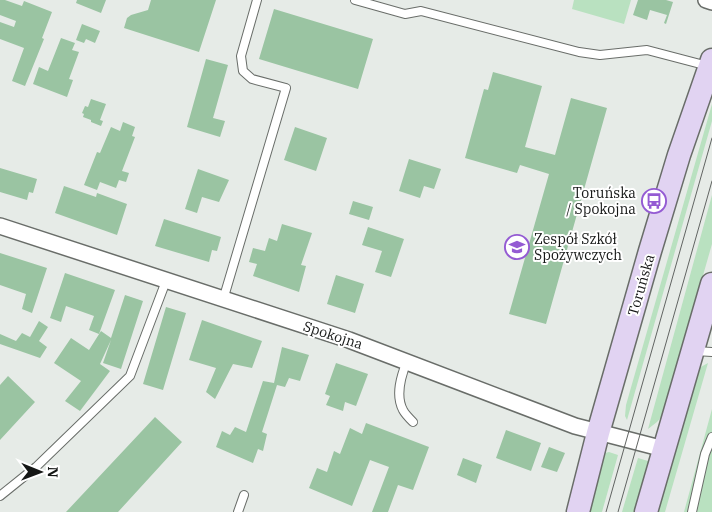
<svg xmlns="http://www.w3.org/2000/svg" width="712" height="512" font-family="'IBM Plex Serif',serif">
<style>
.green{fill:#b9e1c0}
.building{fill:#9ac4a2}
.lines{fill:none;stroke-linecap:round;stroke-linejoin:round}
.service-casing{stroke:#696d69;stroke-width:10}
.minor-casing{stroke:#696d69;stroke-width:18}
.secondary-casing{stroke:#696d69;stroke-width:25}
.service{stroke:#fff;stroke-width:8}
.minor{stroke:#fff;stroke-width:15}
.secondary{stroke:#e1d3f2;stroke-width:22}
.tram{stroke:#616462;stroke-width:1}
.labels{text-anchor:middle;stroke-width:4;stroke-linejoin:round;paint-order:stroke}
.poi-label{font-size:14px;fill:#151716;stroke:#fff;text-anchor:end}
.street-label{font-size:14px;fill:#151716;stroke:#fff}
</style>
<rect width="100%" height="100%" fill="#e6ebe7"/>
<path class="green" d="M574,0H631L624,24L572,9Z
M712,104V121L627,420L625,416L626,405Z
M712,195V244L663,415L657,422L648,429Z
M708,363L665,512H657L699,368Z
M712,409V512H684Z
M609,452L618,455L602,512H590L603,456L605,453Z
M638,458L648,461L649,465L635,512H622Z"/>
<path class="building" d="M0,0H5L22,6L24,1L52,12L42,38L44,39L25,86L12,81L24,48L0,39V22L14,27L16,21L0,15Z
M77,0H106L101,13L76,3Z
M151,0H216L199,52L124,28L127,18L131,15L148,10Z
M638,0H666L673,2L666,24L664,23L667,15L650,10L647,20L633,15Z
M274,9L373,39L358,89L259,59Z
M82,24L100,31L95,43L86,39L84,43L76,40Z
M61,38L75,43L72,50L79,52L69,79L73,80L67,97L33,84L39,67L48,71Z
M206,59L228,65L213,118L225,121L220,137L187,127Z
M493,72L542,86L525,147L555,155L571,98L607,108L546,324L509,314L549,174L520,165L517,173L465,158L484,89L488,90Z
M91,99L106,104L100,120L103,121L101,126L91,122V120L83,117L84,114L82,113L85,106L88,107Z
M123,122L135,127L132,136L135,137L122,171L129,173L126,182L119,180L116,188L100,182L97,190L84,185L97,152L100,153L111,127L120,131Z
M295,127L327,138L316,171L284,160Z
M409,159L441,169L434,189L424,186L420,198L399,191Z
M0,168L37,179L33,193L29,192L27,200L0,192Z
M198,169L229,180L219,202L202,197L197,213L185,209Z
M64,186L96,197L97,193L127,204L117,235L55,213Z
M353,201L373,207L369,220L349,214Z
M164,219L221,237L217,251L212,250L209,262L155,246Z
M282,224L312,233L301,265L306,266L299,292L253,276L257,264L249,262L253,248L265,251L269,238L277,241Z
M368,227L404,239L391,277L375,272L382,251L362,245Z
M0,253L47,268L32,313L22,309L26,294L0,285Z
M65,273L115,290L99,334L89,330L94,316L66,306L61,322L50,318Z
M336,275L364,284L355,313L327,304Z
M125,295L143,301L121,369L103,363L111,340L100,364L110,371L80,411L65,401L81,381L54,363L71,338L89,350L101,331L111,338Z
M166,307L186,313L163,390L143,384Z
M202,320L262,341L252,368L233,364L215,399L206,392L216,368L189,360Z
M39,321L48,327L39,341L47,347L40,358L0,344V334L16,341L22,333L30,337Z
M282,347L309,355L300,381L289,378L285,387L277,385L262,432L267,434L263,451L258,449L253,463L216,447L222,431L230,435L235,427L246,432L263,381L274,383Z
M336,363L368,374L356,406L345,402L343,411L326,405L330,396L325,394Z
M8,376L35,402L0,440V385Z
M155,417L182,442L118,512H66Z
M366,423L429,447L413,490L398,485L388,512H372L389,467L370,460L352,506L309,488L317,468L327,472L334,451L340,454L350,428L362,434Z
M506,430L541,443L531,471L496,458Z
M549,447L565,453L557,472L541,467Z
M463,458L482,465L476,483L457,475Z"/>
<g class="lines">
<defs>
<path id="service" d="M355,0L405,14L421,11L579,52L600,55L647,50L708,66
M223,300L286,88L252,79L243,71L241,56L257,0
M695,351L712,352
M407,361C401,376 395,395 403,410C405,414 410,419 413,422
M0,496L36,467L130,376L166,281
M238,512L244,495
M692,512L705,454L712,437"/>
<path id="minor" d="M706,0L712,2
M0,226L349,340L575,426L664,449"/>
<path id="secondary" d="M578,512L598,433L650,251L679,155L712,60
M646,512L712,284"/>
</defs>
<use href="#service" class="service-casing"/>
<use href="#minor" class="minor-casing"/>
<use href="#secondary" class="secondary-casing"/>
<use href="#service" class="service"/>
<use href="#minor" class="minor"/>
<use href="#secondary" class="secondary"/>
<path class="tram" d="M606,512L712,138
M618,512L712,181"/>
</g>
<defs>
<symbol id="bus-ring" viewBox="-11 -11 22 22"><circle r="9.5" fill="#fff" stroke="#945bd3" stroke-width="1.5"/><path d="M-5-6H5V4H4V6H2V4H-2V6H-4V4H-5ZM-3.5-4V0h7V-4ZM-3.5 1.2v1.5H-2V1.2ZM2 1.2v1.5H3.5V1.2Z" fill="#945bd3"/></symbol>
<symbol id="school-ring" viewBox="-11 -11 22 22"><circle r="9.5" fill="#fff" stroke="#945bd3" stroke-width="1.5"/><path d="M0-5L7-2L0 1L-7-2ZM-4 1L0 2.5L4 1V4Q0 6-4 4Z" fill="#945bd3"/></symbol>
</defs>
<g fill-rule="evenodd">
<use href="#bus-ring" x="640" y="187" width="28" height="28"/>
<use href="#school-ring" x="503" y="233" width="28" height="28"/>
</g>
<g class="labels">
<g class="poi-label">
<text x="636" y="198">Toruńska<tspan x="636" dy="16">/ Spokojna</tspan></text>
<text x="534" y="244" text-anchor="start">Zespół Szkół<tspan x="534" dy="16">Spożywczych</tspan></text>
</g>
<g class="street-label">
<text transform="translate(641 285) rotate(-74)" y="5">Toruńska</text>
<text transform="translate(333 335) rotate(18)" y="5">Spokojna</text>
</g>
</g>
<g transform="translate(40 472) rotate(91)" stroke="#ffffff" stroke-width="4" paint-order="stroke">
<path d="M0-4L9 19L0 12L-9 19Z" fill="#151716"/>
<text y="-8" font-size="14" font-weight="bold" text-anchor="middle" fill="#151716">N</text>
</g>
</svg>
